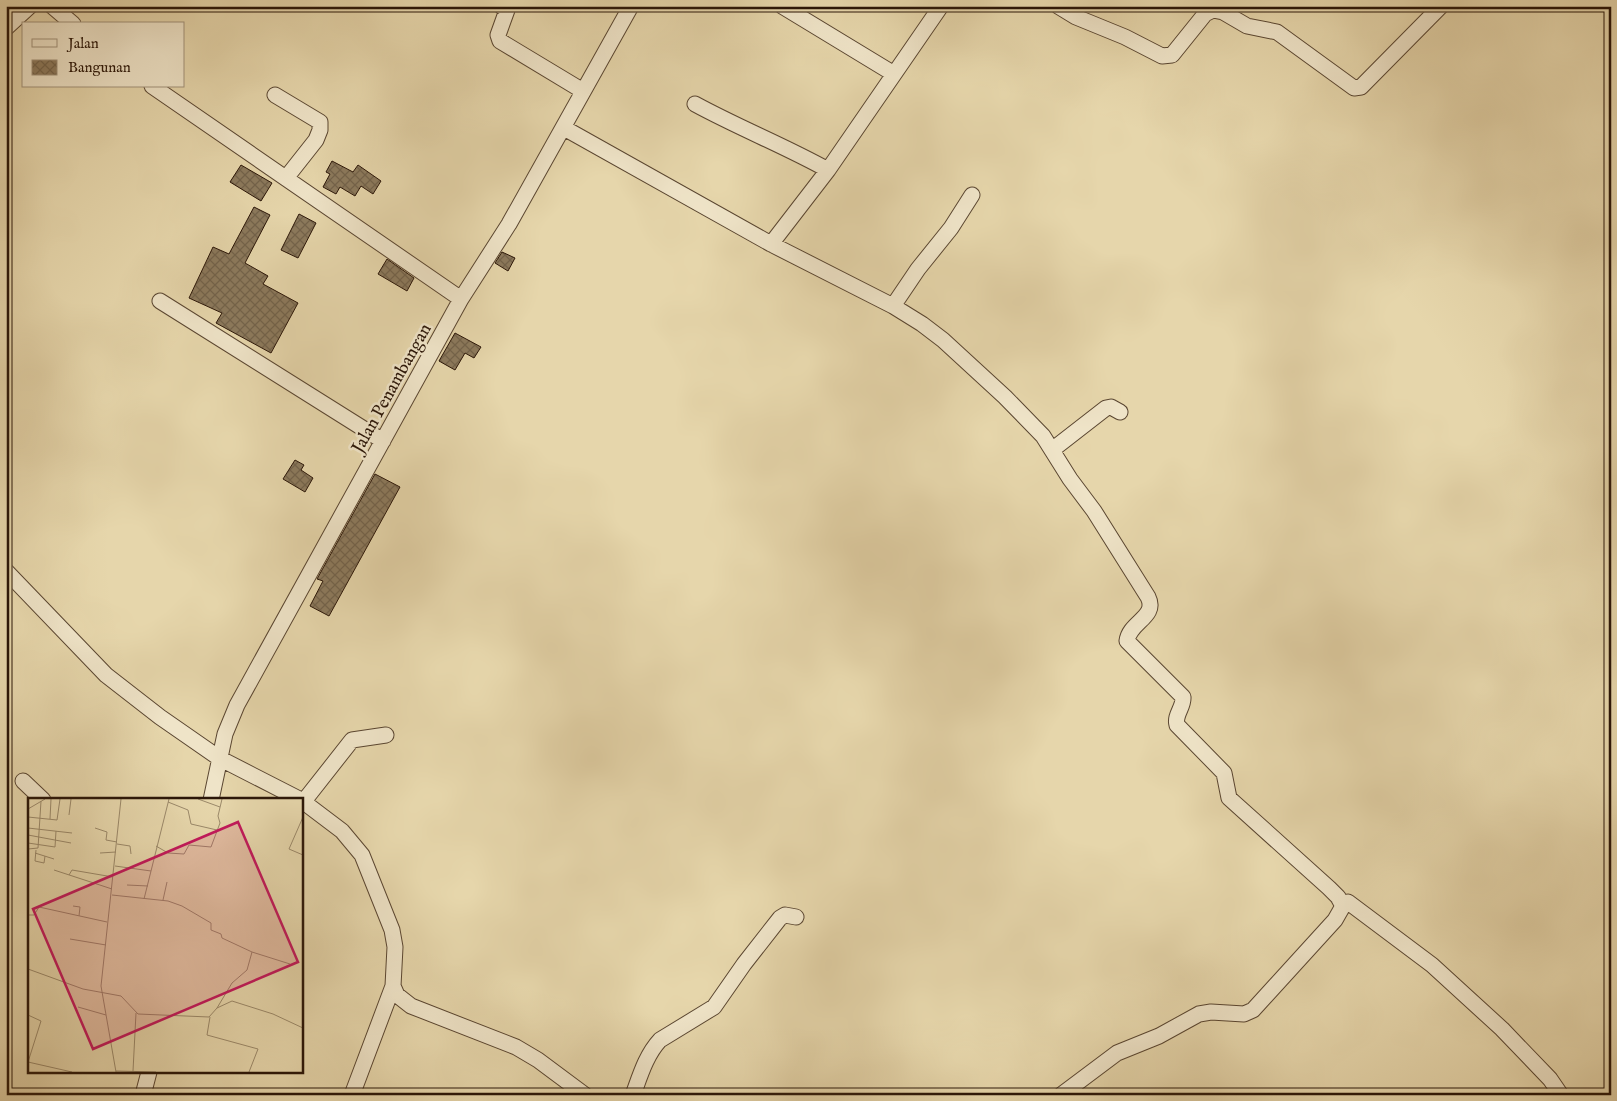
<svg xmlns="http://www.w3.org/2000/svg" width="1617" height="1101" font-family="'IM FELL English',serif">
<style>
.building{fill:url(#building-cross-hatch);stroke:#2b1608}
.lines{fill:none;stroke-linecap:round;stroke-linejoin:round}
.minor-casing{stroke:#5a4631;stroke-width:17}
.minor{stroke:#efe4c8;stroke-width:15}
.labels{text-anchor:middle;stroke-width:5;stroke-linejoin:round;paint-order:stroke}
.street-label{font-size:18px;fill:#2b1608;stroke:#efe4c8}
.inset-road{fill:none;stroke:#9b896a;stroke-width:1}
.view{fill:#c2185b;fill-opacity:0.15;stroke:#c2185b;stroke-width:2.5}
.inset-edge{fill:none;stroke:#2b1608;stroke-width:2.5}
</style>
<defs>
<pattern id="building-cross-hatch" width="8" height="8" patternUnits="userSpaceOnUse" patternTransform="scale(1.25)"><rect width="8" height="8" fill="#8c7a5d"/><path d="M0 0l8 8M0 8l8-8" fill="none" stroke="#73634b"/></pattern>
</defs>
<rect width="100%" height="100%" fill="#e6d6ab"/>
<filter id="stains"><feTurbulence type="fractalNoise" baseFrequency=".004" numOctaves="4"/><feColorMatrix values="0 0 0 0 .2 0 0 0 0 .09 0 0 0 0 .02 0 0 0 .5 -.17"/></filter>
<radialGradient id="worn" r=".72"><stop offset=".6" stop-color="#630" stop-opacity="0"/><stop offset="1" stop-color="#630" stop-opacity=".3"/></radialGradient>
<path class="building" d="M332,161L353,172L358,165L381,181L373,194L361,186L355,196L340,187L336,194L323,187L330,174L326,172Z
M241,165L272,183L261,201L230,182Z
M254,207L270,215L245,263L268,276L263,284L298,303L271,353L216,323L222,313L189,298L213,247L229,254Z
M299,214L316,223L298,258L281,250Z
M502,252L515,258L508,271L495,263Z
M387,259L414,278L407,291L378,274Z
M455,333L481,347L474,358L465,353L455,370L439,361Z
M295,460L304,465L301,470L313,478L305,492L283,479Z
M375,474L400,487L329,616L310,606L323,581L317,579Z"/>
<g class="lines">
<defs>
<path id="minor" d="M52,6L73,24
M501,6L507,10L498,35L500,41L583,91
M782,6L894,74
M1058,6L1076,17L1125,37L1162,56L1172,55L1205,14L1213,10L1223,12L1247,26L1277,32L1354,88L1361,87L1441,6
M6,28L30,6
M152,86L461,299
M275,95L320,122V130L316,140L286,178
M695,104C739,128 785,146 828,170
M564,128L771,244L893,306L922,324L943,340L1005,397L1043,436L1070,479L1094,511L1148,597C1158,617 1129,622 1127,641L1183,697C1184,707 1174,715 1177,725L1224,773L1229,798L1329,888L1338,897L1343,906L1335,920L1253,1010L1244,1014L1211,1012L1199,1014L1159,1036L1117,1053L1061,1095
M771,244L828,170L941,6
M160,301L383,441
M893,306L918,269L951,228L972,195
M1052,450L1106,408L1111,407L1120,412
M6,571L106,675L160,717L219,758L301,800
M23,781L43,800
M211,800L225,734L237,705L461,299L509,224L631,6
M301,800L342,831L362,855L392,930L395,947L393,986L397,995L411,1006L516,1047L538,1060L585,1095
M304,801L352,740L386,735
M1343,906L1344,903L1348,902L1432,965L1502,1029L1550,1079L1561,1095
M143,1095L149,1072
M352,1095L393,986
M633,1095C640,1076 646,1055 660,1040L714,1007L744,964L780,918L785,915L796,917"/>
</defs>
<use href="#minor" class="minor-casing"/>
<use href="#minor" class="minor"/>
</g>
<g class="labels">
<g class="street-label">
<text transform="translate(391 388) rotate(-61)" y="6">Jalan Penambangan</text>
</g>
</g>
<g transform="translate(28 798)">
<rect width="275" height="275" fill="#e6d6ab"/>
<path class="inset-road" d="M170,1L192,9M140,4L160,12L163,26L189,32M0,11L17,1M41,17L43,1M0,19L29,22L32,1M275,19L261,51L275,57M22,21L23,1M0,30L44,35M67,30L79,34L78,42L89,44M0,37L43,45M0,45L27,49L28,33M89,46L102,48L103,56M128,48L140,55L156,56L161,47L183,49L192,25L190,18L194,1M0,51L10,50L13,3M8,52L7,63L16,65L17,58M7,55L26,61M72,55L88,54M87,68L123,73M26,72L84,91M41,77L44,72L85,79M99,87L120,88M84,97L140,103L154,108L183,125V132L193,136L194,140L224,154L219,172L204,185L189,210M116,101L141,1M135,102L139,84M45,108L52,109L51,118M0,117H6L11,109L79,124M42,141L78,147M224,154L262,166M0,171L55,191L93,198L110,216L181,219L189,210L204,203L245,216L275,230M50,209L78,217M0,217L13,223L0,264M182,219L179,237L230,251L221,274M0,264L44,274M88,273L128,274M105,273L108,215M88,274L73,188L93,1"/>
<path class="view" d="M210,24L270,164L65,251L5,111Z"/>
<rect width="275" height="275" class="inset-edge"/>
</g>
<rect width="1617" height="1101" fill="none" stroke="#e6d6ab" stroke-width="25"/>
<rect x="8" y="8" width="1602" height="1086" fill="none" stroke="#2b1608" stroke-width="2.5"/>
<rect x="12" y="12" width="1592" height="1076" fill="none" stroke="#2b1608"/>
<rect x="22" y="22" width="162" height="65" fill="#efe4c8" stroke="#a1927b"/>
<rect x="32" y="39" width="25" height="8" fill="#efe4c8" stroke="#a1927b"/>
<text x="68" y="48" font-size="15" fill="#2b1608">Jalan</text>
<rect x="32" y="60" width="25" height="15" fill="url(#building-cross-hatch)" stroke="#a1927b"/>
<text x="68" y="72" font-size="15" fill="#2b1608">Bangunan</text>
<rect width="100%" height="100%" filter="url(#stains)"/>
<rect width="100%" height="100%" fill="url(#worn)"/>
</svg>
